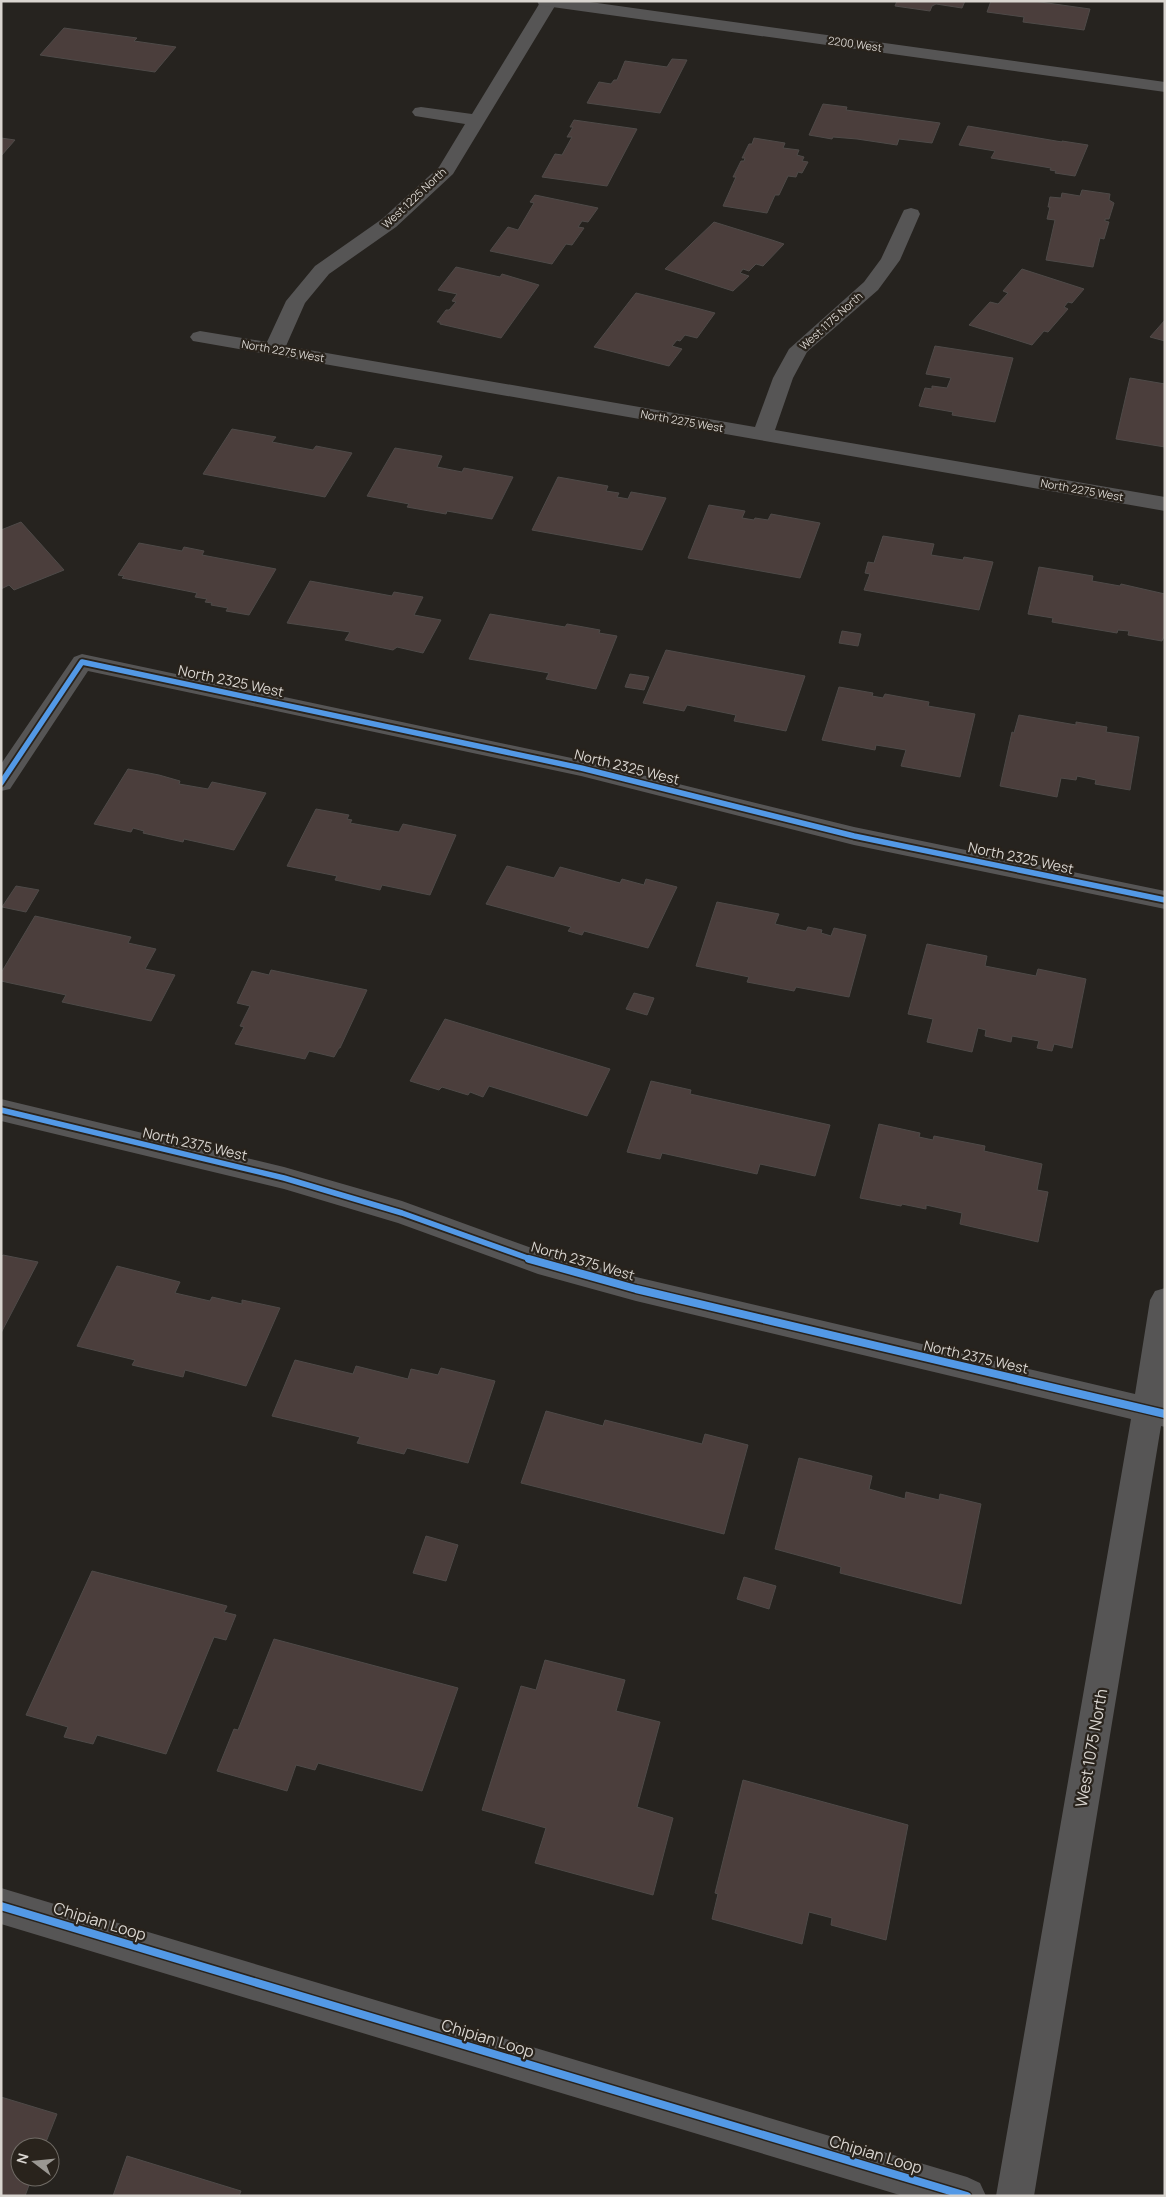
<svg xmlns="http://www.w3.org/2000/svg" width="1166" height="2197" font-family="Manrope,sans-serif">
<style>
.building{fill:#4b3e3c;stroke:#4e4a48}
.lines{fill:none;stroke-linecap:round;stroke-linejoin:round}
.minor{fill:#565555;fill-rule:evenodd}
.tertiary{fill:#565555;fill-rule:evenodd}
.cycleway-far1-casing{stroke:#29231c;stroke-width:9}
.cycleway-casing{stroke:#29231c;stroke-width:11}
.cycleway-far1{stroke:#5399e6;stroke-width:5.5}
.cycleway{stroke:#5399e6;stroke-width:8}
.labels{text-anchor:middle;stroke-width:4.5;stroke-linejoin:round;paint-order:stroke}
.far-street-label{font-size:11px;fill:#d9d5d0;stroke:#29231c}
.street-label{font-size:14px;fill:#d9d5d0;stroke:#29231c}
.near-street-label{font-size:16px;fill:#d9d5d0;stroke:#29231c}
</style>
<rect width="100%" height="100%" fill="#26231f"/>
<path class="building" d="M897,1H965L962,8L936,4L932,6L930,11L895,6Z
M991,1H1033L1090,9L1084,30L1023,22L1024,17L987,12Z
M64,28L137,38L134,41L176,47L155,72L40,55Z
M672,59L687,60L660,113L587,103L599,82L611,84L614,80H617L625,61L667,67Z
M823,104L847,107L846,110L940,123L932,143L899,139L897,145L857,139L833,137L832,139L809,135Z
M574,120L637,129L607,186L542,177L555,154L562,155L572,137H567L573,127H570Z
M968,126L1062,142V141L1088,145L1075,176L1055,173L1056,171L1050,170L1051,168L991,158L995,151L959,145Z
M1,138L15,140L1,156Z
M754,138L785,143L783,148L799,150L797,155L804,157L802,161L808,162L802,173L798,172L796,177L788,176L779,195H775L767,213L723,206L736,177H733L741,161H744L745,158H742L749,144H752Z
M1082,190L1110,194L1109,200L1114,203L1109,219H1105V221L1109,222L1104,239L1100,238L1093,267L1046,260L1055,220L1047,219L1050,207H1048L1050,197L1061,198L1062,193L1080,196Z
M535,195L598,208L588,222L582,221L578,227L584,228L572,245L566,244L552,264L490,251L508,227L518,230L534,203L530,202Z
M714,222L772,240L784,244L763,266L756,264L749,271L743,269L740,273L749,276L733,291L665,269Z
M456,267L500,277L502,274L539,285L501,338L440,324V322H437L446,310H449L456,302L452,301L457,294L438,290Z
M1022,269L1084,289L1072,303L1068,302L1064,307L1068,309L1048,332L1044,331L1032,345L969,325L990,302L998,304L1008,293L1003,291Z
M636,293L700,309L715,313L697,338L685,335L680,341L677,340L672,346L682,349L669,366L594,347Z
M1165,320V341L1150,337Z
M935,346L1013,358L995,422L952,415L953,412L919,406L925,388L932,389V386L947,388L951,378L926,374Z
M1130,378L1165,384V447L1116,439Z
M232,429L276,437L272,442L313,450L316,446L352,453L325,497L203,474Z
M395,448L442,456L437,467L462,472L464,468L513,477L492,519L447,511L446,514L407,507L409,504L367,496Z
M558,477L608,486L606,491L619,493L617,497L628,499L631,492L666,498L642,550L532,530Z
M709,505L745,511L742,518L754,520L755,518L768,520L771,514L820,523L800,578L688,558Z
M21,522L64,570L14,590L9,585L1,589V530Z
M883,536L934,544L931,555L963,560L964,557L993,562L979,610L864,590L870,574L865,573L868,562L874,563Z
M139,543L182,551L184,547L204,551L202,555L276,569L249,615L226,611L228,608L211,605L212,603L205,602L207,599L195,597L197,593L122,578L124,576L118,575Z
M1039,567L1093,576L1092,581L1120,586L1121,584L1165,594V638H1163L1162,641L1128,635L1129,631L1118,630L1117,633L1052,622L1053,618L1028,614Z
M310,581L392,596L394,592L423,597L414,615L441,620L423,653L397,647L393,650L345,640L350,632L287,623Z
M490,614L565,627L567,624L600,630L599,633L617,636L596,689L546,679L549,673L469,659Z
M842,631L861,634L858,646L839,643Z
M666,650L805,676L786,731L734,721L736,715L687,705L684,711L643,703Z
M630,674L649,677L644,690L625,687Z
M839,687L873,693L872,696L883,698L885,694L929,702L928,706L975,714L960,777L901,766L906,750L876,745L875,750L822,740Z
M1019,715L1076,725V722L1107,727L1106,732L1139,737L1130,790L1095,784L1096,780L1077,776L1076,780L1061,778L1057,797L1000,786L1012,732L1014,733Z
M128,769L159,775L180,781L179,784L208,789L212,782L266,793L234,850L184,839L183,842L143,833L144,831L133,828L131,832L94,824Z
M316,809L349,815L347,819L352,820L350,823L399,832L403,824L456,835L430,895L382,885L380,890L335,880L337,876L287,866Z
M507,866L554,878L560,867L620,883L622,879L644,885L646,879L677,887L648,948L584,931L582,935L568,931L571,927L486,904Z
M16,886L39,890L26,912L2,907Z
M717,902L779,914L775,924L806,931L808,927L822,930L821,933L831,936L834,928L866,935L849,997L796,987L794,991L747,982L749,977L696,966Z
M35,916L131,937L128,943L156,949L145,969L175,975L151,1021L62,1002L66,995L1,981V973Z
M927,944L987,956L985,966L1036,976L1038,969L1086,979L1072,1048L1054,1044L1052,1051L1037,1048L1039,1041L1012,1036L1011,1042L985,1036L986,1030L978,1028L972,1052L927,1042L933,1019L908,1014Z
M271,970L367,990L340,1048H339L334,1057L309,1051L305,1059L235,1044L244,1027L240,1026L250,1006L237,1003L252,971L269,975Z
M634,993L654,998L647,1015L626,1009Z
M445,1019L610,1069L587,1116L489,1086L483,1097L470,1092L468,1095L442,1087L439,1090L410,1081Z
M651,1081L691,1090L690,1094L830,1125L815,1176L760,1164L757,1174L662,1153L660,1159L627,1152Z
M879,1124L920,1133L919,1137L933,1140L934,1136L985,1146L984,1151L1042,1164L1037,1190L1048,1192L1038,1242L960,1224L962,1213L926,1205V1209L902,1204L901,1206L860,1198Z
M3,1255L38,1262L1,1333V1257Z
M117,1266L180,1282L175,1293L210,1301L212,1297L242,1304V1300L280,1308L246,1386L185,1370L183,1377L132,1365L135,1360L77,1346Z
M295,1360L353,1374L356,1366L408,1379L411,1369L438,1375L441,1368L495,1381L468,1463L407,1448L404,1454L357,1443L360,1437L272,1416Z
M546,1411L603,1426L605,1420L702,1444L705,1434L748,1445L724,1534L521,1483Z
M799,1458L872,1476L869,1489L905,1499L906,1492L939,1500L940,1494L981,1504L961,1604L840,1573L841,1567L775,1549Z
M426,1536L458,1545L446,1581L413,1573Z
M92,1571L227,1606L224,1612L236,1615L226,1640L214,1637L166,1754L97,1735L93,1744L64,1737L68,1727L26,1715Z
M744,1577L776,1586L769,1609L737,1599Z
M274,1639L458,1688L422,1791L318,1763L315,1770L296,1765L287,1791L217,1771L234,1729L238,1730Z
M545,1660L625,1680L616,1711L660,1722L637,1807L673,1818L653,1895L535,1863L546,1828L482,1810L521,1686L536,1690Z
M743,1780L908,1825L886,1940L831,1925L832,1918L809,1912L802,1944L712,1919L718,1894L715,1893Z
M1,2097L57,2114L44,2147H20V2177H32L25,2196H1Z
M127,2156L241,2191L239,2196H113Z"/>
<g class="lines">
<path class="minor" d="M541,1H558L453,174L396,227L329,274L305,303L286,346L755,427L773,378L789,349L864,282L881,259L902,214L904,210L911,208L918,210L920,214L900,260L878,290L807,352L793,378L775,430L1165,497V511L193,341L190,337L193,333L200,331L267,342L286,301L315,266L382,219L439,167L465,124L415,116L412,112L415,108L421,107L472,114Z
M82,654L581,760L854,827L1165,891V909L854,845L581,776L88,671L10,789L1,791V764L74,657Z
M1,1099L284,1167L402,1201L540,1251L636,1277L1135,1394L1150,1300L1155,1291L1165,1288V1427L1161,1426L1034,2196H996L1131,1419L636,1301L538,1274L398,1223L284,1189L1,1121Z
M1,1888L967,2177L980,2183L986,2196H903L1,1924Z"/>
<path class="tertiary" d="M537,1H583L1165,82V92L545,6L539,5Z"/>
<defs>
<path id="cycleway-far1" d="M1,783L82,662L581,768L854,836L1165,900
M1,1110L284,1178L402,1213L533,1260"/>
<path id="cycleway" d="M529,1259L636,1289L1165,1414
M1,1906L967,2196"/>
</defs>
<use href="#cycleway-far1" class="cycleway-far1-casing"/>
<use href="#cycleway" class="cycleway-casing"/>
<use href="#cycleway-far1" class="cycleway-far1"/>
<use href="#cycleway" class="cycleway"/>
</g>
<g class="labels">
<g class="far-street-label">
<text transform="translate(855 44) rotate(8)" y="4">2200 West</text>
<text transform="translate(414 198) rotate(-43)" y="4">West 1225 North</text>
<text transform="translate(831 321) rotate(-42)" y="4">West 1175 North</text>
<text transform="translate(283 351) rotate(10)" y="4">North 2275 West</text>
<text transform="translate(682 421) rotate(10)" y="4">North 2275 West</text>
<text transform="translate(1082 490) rotate(10)" y="4">North 2275 West</text>
</g>
<g class="street-label">
<text transform="translate(231 681) rotate(12)" y="5">North 2325 West</text>
<text transform="translate(627 767) rotate(14)" y="5">North 2325 West</text>
<text transform="translate(1021 858) rotate(12)" y="5">North 2325 West</text>
<text transform="translate(195 1144) rotate(13)" y="5">North 2375 West</text>
<text transform="translate(583 1261) rotate(16)" y="5">North 2375 West</text>
<text transform="translate(976 1357) rotate(13)" y="5">North 2375 West</text>
</g>
<g class="near-street-label">
<text transform="translate(1091 1748) rotate(-80)" y="6">West 1075 North</text>
<text transform="translate(100 1921) rotate(17)" y="6">Chipian Loop</text>
<text transform="translate(488 2038) rotate(17)" y="6">Chipian Loop</text>
<text transform="translate(876 2154) rotate(17)" y="6">Chipian Loop</text>
</g>
</g>
<rect width="1166" height="2197" fill="none" stroke="#d9d5d0" stroke-width="5"/>
<g transform="translate(35 2162) rotate(286)"><circle r="24" fill="#29231c" stroke="#6f6a64"/>
<path d="M0-4L9 19L0 12L-9 19Z" fill="#9a9792"/>
<text y="-8" font-size="14" font-weight="bold" text-anchor="middle" fill="#d9d5d0">N</text>
</g>
</svg>
